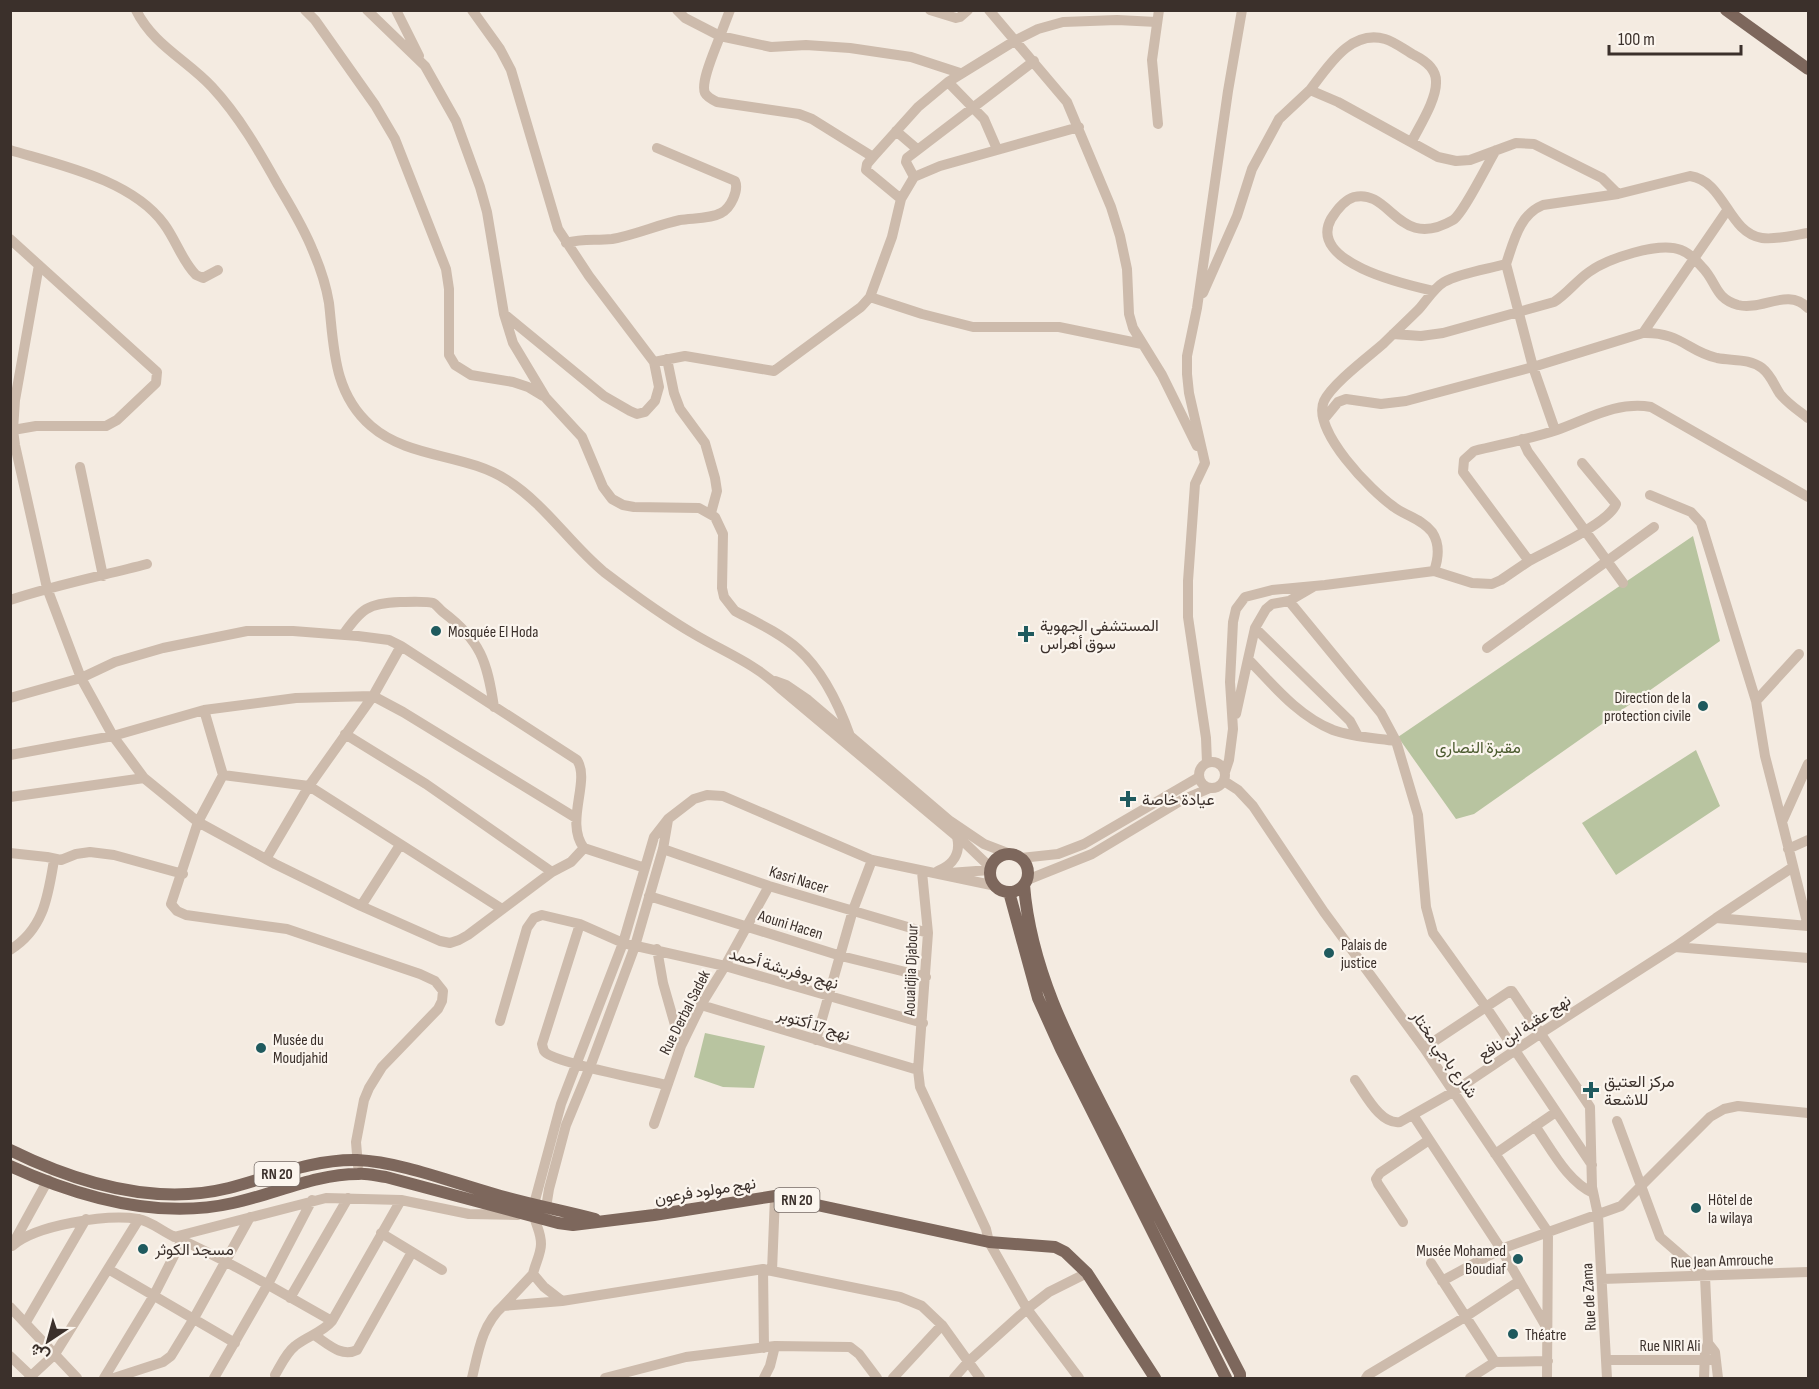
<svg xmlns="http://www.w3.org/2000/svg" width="1819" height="1389" font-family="'Sofia Sans Condensed',Vazirmatn,sans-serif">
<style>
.green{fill:#b8c4a0}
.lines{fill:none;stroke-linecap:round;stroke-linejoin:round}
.minor{stroke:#cdbbac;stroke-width:10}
.major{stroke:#7d675c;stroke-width:12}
.poi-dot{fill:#1f5a5e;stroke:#fbf5ee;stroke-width:2}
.labels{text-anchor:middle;stroke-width:4.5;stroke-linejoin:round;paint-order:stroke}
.shield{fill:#fbf5ee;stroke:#756b66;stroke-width:1.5}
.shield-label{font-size:15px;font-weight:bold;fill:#3b302b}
.poi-label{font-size:16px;fill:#3b302b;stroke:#fbf5ee;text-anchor:start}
.park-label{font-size:16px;fill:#4a5a2e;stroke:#fbf5ee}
.street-label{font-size:16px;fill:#3b302b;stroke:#fbf5ee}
</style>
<rect width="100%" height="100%" fill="#f4ebe1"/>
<path class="green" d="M1693,536L1720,641L1474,814L1456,819L1398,737Z
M1696,750L1720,806L1616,875L1582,823Z
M705,1033L765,1046L754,1088L723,1087L694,1077Z"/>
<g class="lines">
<path class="minor" d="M136,10C153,45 187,60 212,87C239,116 259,151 278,185C291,207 304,228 313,251C320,267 326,285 329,303C334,347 333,393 371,426C409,459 465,453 507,480C545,504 570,544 604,572C633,594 663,616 694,634C724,652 756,664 781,689L967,845L991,868
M305,10L315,20L375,105L395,139L446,269L449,289V355L455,365L471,375L513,382L528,387L543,396
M367,10L425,66L456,121L480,187L487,212L504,314
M396,10L419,56
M472,10L500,49L511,70L558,229L589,276L654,362L659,387L655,401L645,412L637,414L630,411L604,396L504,314L513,343L546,398L582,437L603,487L612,499L623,505L634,507L699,508L715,517L723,534L722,588L724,597L735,611C756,622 780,633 798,649C823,671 839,705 850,736
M677,10L685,18L720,36L730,10
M930,10L956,18L960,17L968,10
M989,10L1067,102L1111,207L1120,236L1127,269L1129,314L1133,328L1162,375L1197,446
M948,82L984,119L997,149
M1310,90C1328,67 1350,29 1385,39C1395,42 1405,50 1414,55C1424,60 1436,68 1436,81C1437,99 1420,125 1412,141
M1158,124L1152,60L1159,10
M1079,127L940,166L914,177L901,199L866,170L867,164L873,157L918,107L948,82L1016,40L1038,29L1063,22L1117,20L1157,22
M896,131L917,149
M10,150C60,165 132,180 164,224C176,240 182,261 196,275L203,278L218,270
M873,157L812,119L799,114L717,102C713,100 707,97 705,93C700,82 716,48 720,36L771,47L806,45L850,48L911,57L960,73
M914,177L906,162L907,158L1034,61
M901,199L892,237L870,297L922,314L973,327H1059L1142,344
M10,239L157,372L156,383L117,420L106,426H36L13,430
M566,243C584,238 595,241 612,239C635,235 657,225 680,220C692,218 710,219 721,213C731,208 739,190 735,181L657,148
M1506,264L1533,367L1555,430
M39,265L15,400L13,430L15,445L47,588L81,678L113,736L144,778L198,822L275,864L361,906L440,941L450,943L459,940L468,935L552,872L571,862L584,848L645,868
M1434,291C1408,285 1307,263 1331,219C1336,211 1344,200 1354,197C1391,188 1398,252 1453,220C1463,214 1488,163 1496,150
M1203,293L1237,216L1252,169L1279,119L1310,90L1338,102L1438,157L1456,161L1470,160L1516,143L1534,144L1602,178L1618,194
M1643,333L1728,209
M1393,334L1421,336L1443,333L1554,302C1567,294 1576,281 1589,272C1607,259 1659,241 1681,250C1689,253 1696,260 1702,267C1717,282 1714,298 1738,305C1762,311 1788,287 1808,308
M667,359L674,393L680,409L705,443L715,478L717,491L711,513
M654,362L685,356L774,371L861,307L870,297
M1324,419L1338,402L1346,399L1381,404L1406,401L1533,367L1643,333C1681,332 1687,351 1717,358C1732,361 1749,358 1762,368C1771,375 1774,385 1780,394C1788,404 1799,411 1808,418
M1522,439L1528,452L1623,583
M80,467L103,576
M1650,495L1691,512L1701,523L1756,701L1765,756L1782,822
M1529,561C1549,550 1609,523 1616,504L1582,463
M1434,571C1439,557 1440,544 1432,532C1422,519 1406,516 1394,507C1372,492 1311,430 1324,401C1332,384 1368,357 1383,344C1395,332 1407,321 1419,309C1427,300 1434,288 1444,282C1460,273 1488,269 1506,264C1514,241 1519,215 1543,205L1618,194L1690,176C1725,181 1728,233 1762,238C1777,240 1794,235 1808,233
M10,600C55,585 101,576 147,564
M1289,601L1381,713L1396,741L1418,815L1426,907L1433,933L1486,1007L1592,1165
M1255,628L1350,721L1358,736
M343,635C361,609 368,603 400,602C406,602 428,601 433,603C436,604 440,610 443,612C481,641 487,661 494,707
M1487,648L1654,527
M1248,659L1255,628L1266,609L1272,604L1289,601L1313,587
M775,681L786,685L808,700L950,821L984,844L1010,854
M10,698L81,678L115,662L163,648L247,631H293L358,636L389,640L401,646L577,760C591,781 564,822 584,848
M1756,701L1799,654
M204,710L223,775
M1236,714L1248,659C1273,685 1298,716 1333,730C1352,737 1375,738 1396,741
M345,734L426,784L552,872
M10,755L113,736L204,710L296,698L373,696L403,712L576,818
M1199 775a13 13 0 1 1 26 0a13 13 0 1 1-26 0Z
M1207,763L1206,738L1188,617V581L1195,484L1205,463L1189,393L1187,374V356L1197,308L1228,91L1242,10
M1225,772L1229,760L1233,729L1230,682L1233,622L1236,609L1245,597L1272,590L1325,585L1434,571L1472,583L1492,584L1501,580L1529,561L1463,472L1464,460L1474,451C1502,444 1530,439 1557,430C1588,419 1617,401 1651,407L1808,497
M1224,781L1238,790L1253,806L1324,912L1424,1048L1548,1232L1547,1378
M10,797L144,778
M663,849L769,886L928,933
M1788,849L1808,840
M10,853L47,857L61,860L76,854L90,852L114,855L183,874
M1021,858L1058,854L1084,844L1199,777
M266,859L309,786L373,696L401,646
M938,871C953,865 961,853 957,837
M922,872L928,933L918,1070L920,1087L986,1229L989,1242L1027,1309L1079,1378
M949,873L990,870
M1027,880L1092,854L1182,800L1210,788
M649,896L841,956L926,977
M361,906L400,845
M1716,918L1808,926
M1808,926L1782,822L1808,764
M1675,947L1808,958
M657,949L663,983L681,1046
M10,950C44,929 48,896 54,860
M701,1005L918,1070
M500,1021L527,928L534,918L542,915L580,924
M816,1040L853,910L872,860
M1424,1048L1510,991H1512L1590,1107L1592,1187L1598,1215L1607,1378
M1355,1080C1365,1093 1380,1125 1400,1122L1453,1092L1541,1033L1675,947L1716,918L1793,867
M666,1085C647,1080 555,1063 545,1052C543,1050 543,1047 542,1044L580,924L623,943L725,966L923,1023
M1413,1115L1501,1249L1548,1330
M1617,1121L1660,1237L1705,1276L1708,1343L1705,1352L1704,1378
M654,1124L681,1046L701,1005L725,966L769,886
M1535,1126C1552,1150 1567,1181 1593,1193
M1495,1154L1556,1112
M358,1166L356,1142L364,1100L369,1088L382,1067L438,1009L442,1001L443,991L435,981L420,974L287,929L186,915L177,911L171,904L198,822L223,775L309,786L502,909
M545,1214L549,1189L566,1125L590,1067L635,946L663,849L668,820
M1403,1222L1378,1184L1376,1179L1380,1173L1429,1140
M381,1233L442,1270
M174,1237L326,1198L401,1200L469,1214L518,1215
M15,1240L48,1180
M10,1244L12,1246C35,1225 107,1214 138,1219C151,1221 163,1232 175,1237C229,1261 280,1292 332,1321
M1431,1263L1495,1362L1470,1378
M108,1269L235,1343
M763,1269L764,1348
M772,1271L775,1196
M533,1274L503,1306L562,1301
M1602,1279L1808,1272
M1442,1281L1501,1249L1621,1206L1710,1117L1724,1109L1738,1106L1808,1113
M290,1298L348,1198
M10,1307L77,1378
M26,1322L86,1219
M314,1335C327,1343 341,1358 357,1350L412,1252
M1708,1343L1715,1352L1718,1378
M10,1356L33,1378
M1606,1360H1716
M1495,1362L1548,1361
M275,1375C281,1365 286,1353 295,1346C307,1336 322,1333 332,1321L401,1200
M29,1378L55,1354L139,1219
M104,1378L153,1297L182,1240
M114,1378L163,1362L171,1356L193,1320L250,1217
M214,1378L268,1284L312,1200
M472,1378C478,1353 482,1324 503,1306
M605,1378L686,1357L775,1346
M764,1378L770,1366L775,1346L850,1347L859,1354L877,1378
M893,1378L942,1325
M954,1378L968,1362L1027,1309L1049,1292L1087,1273
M980,1378L942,1325L922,1306L900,1297L772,1271L763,1269L562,1301L544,1287L533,1274C535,1264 541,1254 541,1244C541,1228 532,1223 534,1204L561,1104L623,943L654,837L668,819L694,799L707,795L723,796L872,860L996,886
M1366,1378L1368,1375L1465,1317L1518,1282"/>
<path class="major" d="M1726,10L1808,69
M990 873a19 19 0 1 1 38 0a19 19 0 1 1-38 0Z
M1024,885C1031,975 1075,1053 1115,1131C1156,1213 1198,1293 1240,1374V1378
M1009,892L1038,998L1061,1049L1226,1378
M10,1150C77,1183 156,1206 229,1188C271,1177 313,1159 357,1160C401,1162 451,1182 494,1194C527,1204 561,1210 595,1219
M10,1166C78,1197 159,1220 233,1203C275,1194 316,1174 358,1174C367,1173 377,1176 386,1177L558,1223L573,1225L654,1215L775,1196L989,1242L1055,1247L1065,1252L1087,1273L1155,1378"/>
</g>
<g class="poi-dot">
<circle cx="436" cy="631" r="6"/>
<path d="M1023 625h6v6h6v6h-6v6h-6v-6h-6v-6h6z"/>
<circle cx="1703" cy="706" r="6"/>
<path d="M1125 790h6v6h6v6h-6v6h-6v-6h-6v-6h6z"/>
<circle cx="1329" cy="953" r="6"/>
<circle cx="261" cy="1048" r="6"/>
<path d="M1588 1081h6v6h6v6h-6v6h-6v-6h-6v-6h6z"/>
<circle cx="1696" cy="1208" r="6"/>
<circle cx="143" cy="1249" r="6"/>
<circle cx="1518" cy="1259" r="6"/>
<circle cx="1513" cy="1334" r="6"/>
</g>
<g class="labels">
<g class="shield">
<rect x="254.5" y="1162" width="45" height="24" rx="4.5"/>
<rect x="774.5" y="1188" width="45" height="24" rx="4.5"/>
</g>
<g class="shield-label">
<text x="277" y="1179">RN 20</text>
<text x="797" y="1205">RN 20</text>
</g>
<g class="poi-label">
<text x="1040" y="631">المستشفى الجهوية<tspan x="1040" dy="18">سوق أهراس</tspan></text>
<text x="448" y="637">Mosquée El Hoda</text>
<text x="1691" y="703" text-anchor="end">Direction de la<tspan x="1691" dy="18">protection civile</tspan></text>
<text x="1142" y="805">عيادة خاصة</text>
<text x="1341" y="950">Palais de<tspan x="1341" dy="18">justice</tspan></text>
<text x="273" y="1045">Musée du<tspan x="273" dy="18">Moudjahid</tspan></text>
<text x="1604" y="1087">مركز العتيق<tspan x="1604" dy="18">للاشعة</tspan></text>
<text x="1708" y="1205">Hôtel de<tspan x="1708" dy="18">la wilaya</tspan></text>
<text x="155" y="1255">مسجد الكوثر</text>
<text x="1506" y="1256" text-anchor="end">Musée Mohamed<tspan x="1506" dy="18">Boudiaf</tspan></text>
<text x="1525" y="1340">Théatre</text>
</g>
<g class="park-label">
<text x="1478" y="753">مقبرة النصارى</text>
</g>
<g class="street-label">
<text transform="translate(799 879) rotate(17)" y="6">Kasri Nacer</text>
<text transform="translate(791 924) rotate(17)" y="6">Aouni Hacen</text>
<text transform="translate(784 968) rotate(16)" y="6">نهج بوفريشة أحمد</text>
<text transform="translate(910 970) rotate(-88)" y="6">Aouaidjia Djabour</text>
<text transform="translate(684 1012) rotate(-63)" y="6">Rue Derbal Sadek</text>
<text transform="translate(814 1024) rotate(17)" y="6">نهج 17 أكتوبر</text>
<text transform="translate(1524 1027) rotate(-33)" y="6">نهج عقبة ابن نافع</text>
<text transform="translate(1445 1054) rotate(55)" y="6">شارع باجي مختار</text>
<text transform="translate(705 1190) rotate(-9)" y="6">نهج مولود فرعون</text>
<text transform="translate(1722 1260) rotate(-2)" y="6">Rue Jean Amrouche</text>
<text transform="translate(1588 1297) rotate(-93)" y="6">Rue de Zama</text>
<text x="1670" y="1351">Rue NIRI Ali</text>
</g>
</g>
<rect width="1819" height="1389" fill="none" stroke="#3b302b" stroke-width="24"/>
<g transform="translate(48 1341) rotate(216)" stroke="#fbf5ee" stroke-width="4.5" paint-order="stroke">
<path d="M0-4.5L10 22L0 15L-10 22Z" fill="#3b302b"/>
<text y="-9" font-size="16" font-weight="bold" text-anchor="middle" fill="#3b302b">ش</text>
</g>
<path d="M1609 45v9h132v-9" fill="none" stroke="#3b302b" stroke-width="3"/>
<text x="1618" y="45" font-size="18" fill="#3b302b" stroke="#fbf5ee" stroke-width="4.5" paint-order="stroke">100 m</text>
</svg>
